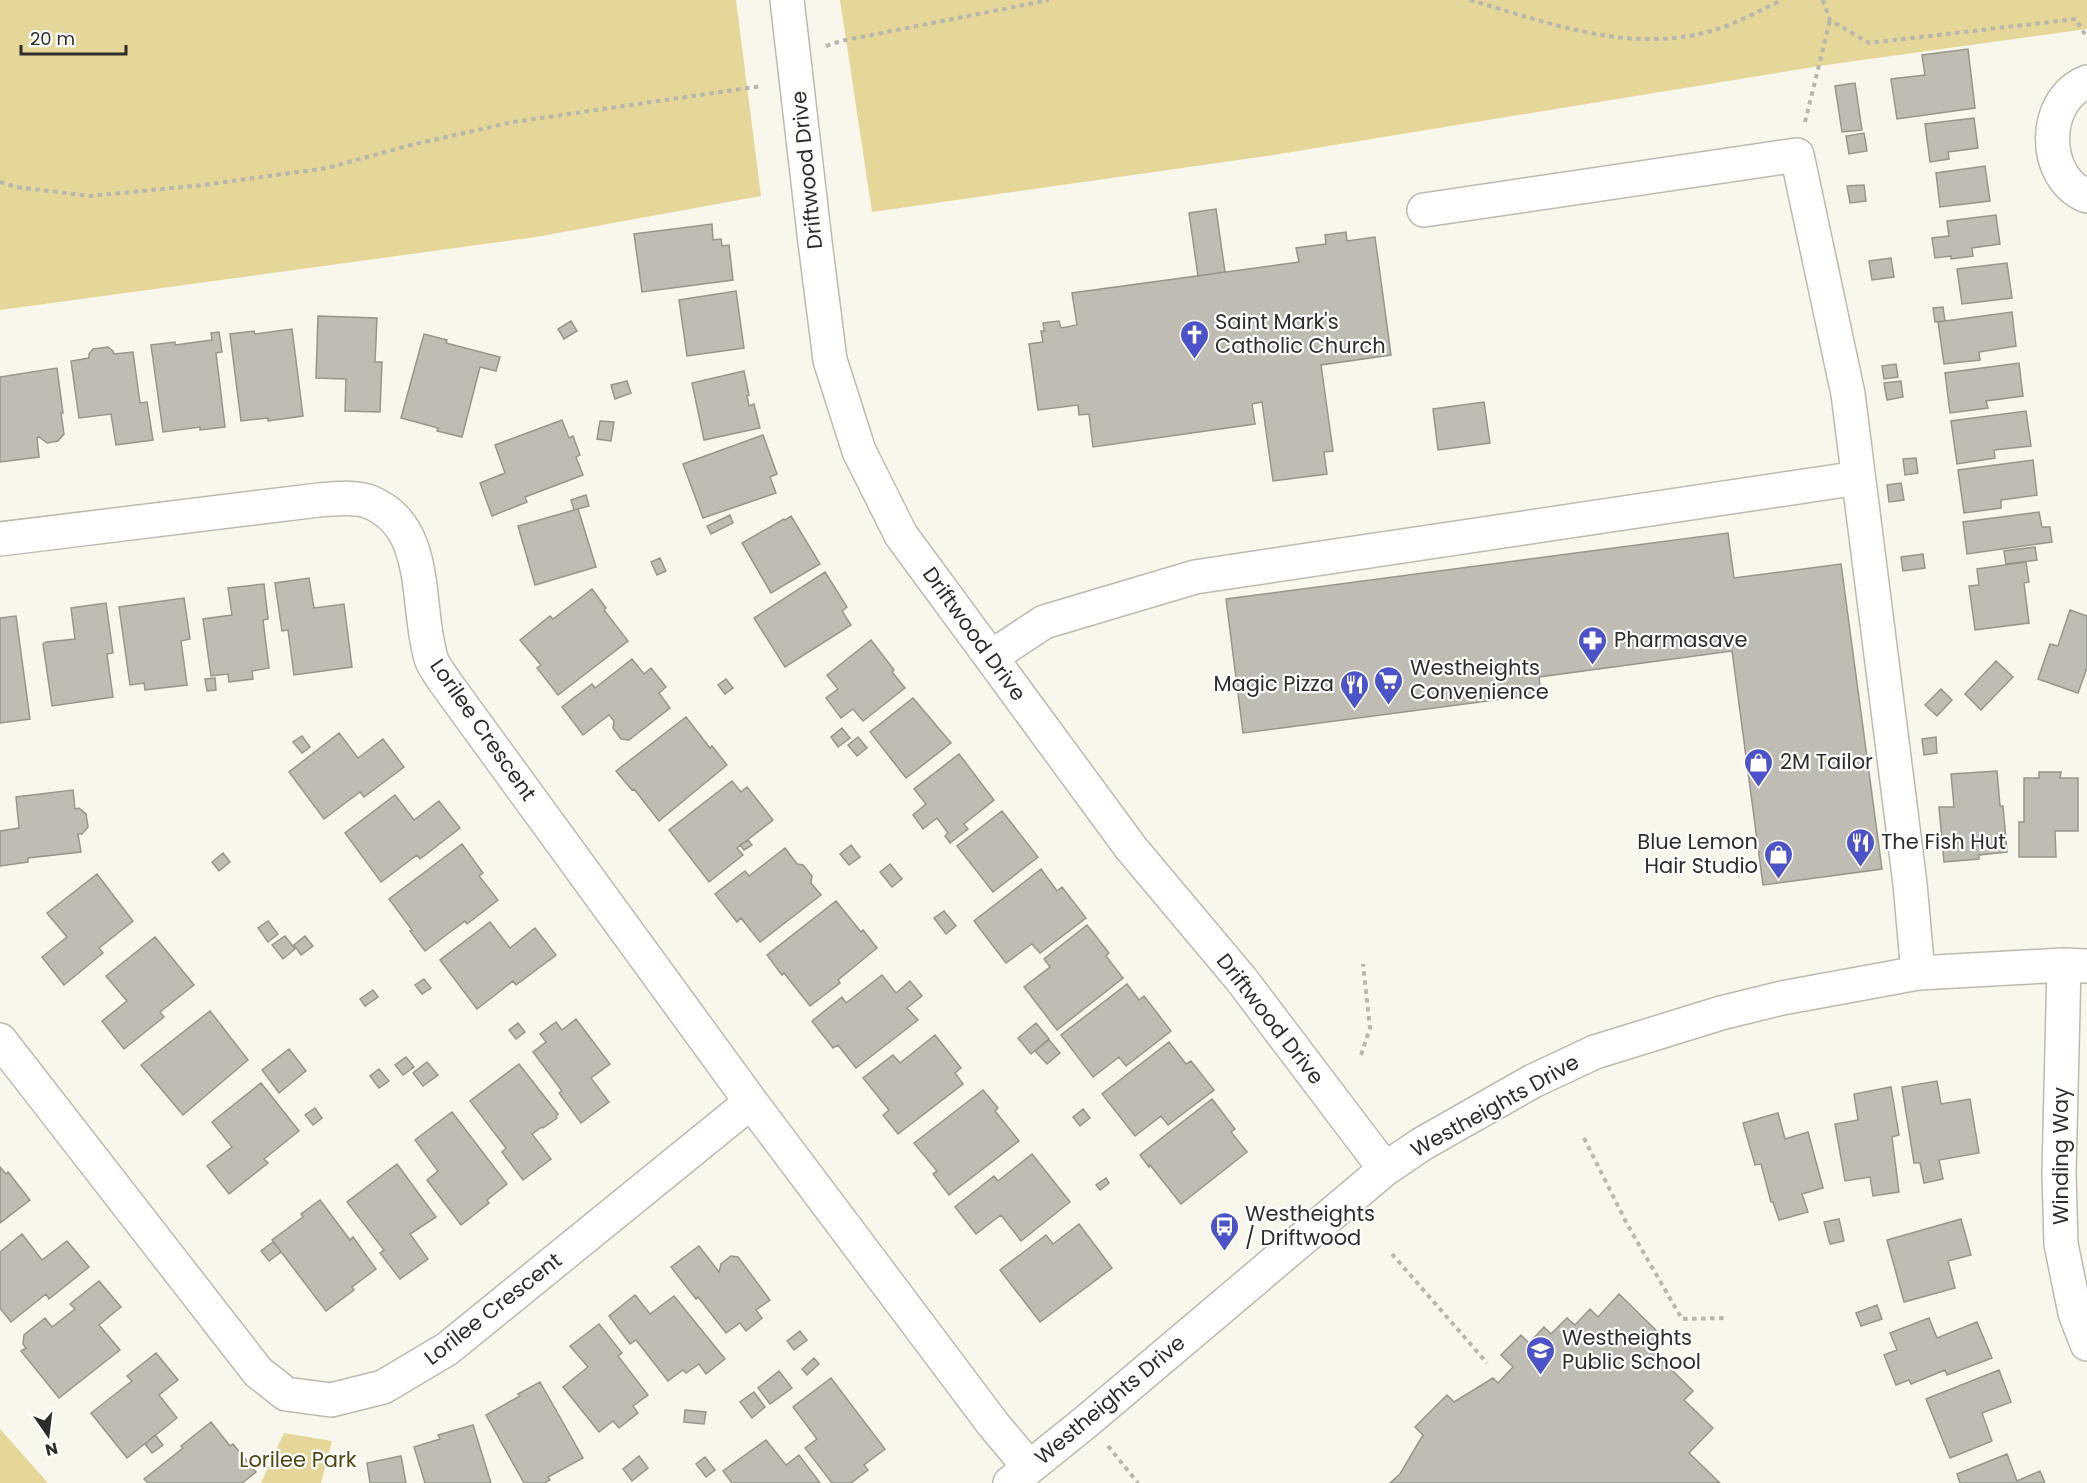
<svg xmlns="http://www.w3.org/2000/svg" width="2087" height="1483" font-family="Poppins,sans-serif">
<style>
.green{fill:#e5d699}
.building{fill:#bfbdb3;stroke:#97958c;stroke-width:1.5}
.lines{fill:none;stroke-linecap:round;stroke-linejoin:round}
.minor-casing{stroke:#bcbab0;stroke-width:36}
.path{stroke:#b8b7ae;stroke-width:4;stroke-dasharray:4.5 4.5;stroke-linecap:butt}
.minor{stroke:#fff;stroke-width:33}
.labels{text-anchor:middle;stroke-width:4.5;stroke-linejoin:round;paint-order:stroke}
.street-label{font-size:21px;fill:#2e2d29;stroke:#fff}
.poi-label{font-size:21px;fill:#2e2d29;stroke:#fff;text-anchor:start}
.park-label{font-size:21px;fill:#534716;stroke:#fff}
</style>
<rect width="100%" height="100%" fill="#f9f7ec"/>
<path class="green" d="M0,0H736L761,196L536,237L0,310Z
M840,0H2087V29L1826,65L1273,155L872,212Z
M0,1429L48,1483H0Z
M284,1433L332,1441L321,1483H261Z"/>
<path class="building" d="M1968,49L1975,108L1897,119L1891,79L1925,75L1922,55Z
M1855,83L1862,130L1842,132L1835,86Z
M1974,118L1978,148L1948,152L1949,159L1930,162L1925,124Z
M1864,133L1867,151L1849,154L1846,136Z
M1985,166L1990,201L1940,207L1936,173Z
M1864,185L1866,201L1850,203L1847,186Z
M1216,209L1225,272L1198,276L1189,213Z
M1996,215L2000,244L1972,248L1973,256L1951,259V256L1935,258L1932,238L1949,236L1947,221Z
M712,224L713,240L721,239L722,246L729,245L733,280L642,292L634,234Z
M1346,232L1347,241L1375,237L1391,355L1321,365L1333,451L1324,452L1327,474L1273,481L1262,402L1252,404L1255,424L1093,447L1089,414L1079,415L1078,405L1038,410L1029,344L1043,342L1041,331H1044L1043,323L1059,321L1061,328L1077,325L1072,293L1299,262L1296,248L1326,244L1325,235Z
M1891,258L1894,277L1872,280L1869,261Z
M2007,263L2012,298L1962,304L1957,269Z
M736,291L744,348L687,356L679,300Z
M1943,307L1945,321L1935,322L1933,308Z
M2012,312L2016,346L1979,352L1980,360L1944,364L1938,322Z
M318,316L377,318L375,362H382L380,412L345,411L346,379L316,378Z
M571,321L577,331L564,339L558,329Z
M292,329L303,416L268,421V418L241,421L230,334L254,331L255,334Z
M219,332L222,352L216,353L225,427L200,430V427L163,432L151,345L175,342V345L212,340L211,333Z
M424,334L447,340L446,343L500,357L496,371L480,367L462,437L437,431L438,428L401,418Z
M108,347L113,351L114,354L133,352L140,403L147,402L153,440L116,445L111,414L79,418L71,361L89,358V354L93,349Z
M2019,363L2023,396L1986,401L1988,408L1950,413L1945,373Z
M1896,364L1898,377L1884,379L1882,366Z
M57,368L63,413H61L64,434L58,441L47,443L39,437L37,438L39,457L0,462V377Z
M744,371L749,395L747,396L749,406L754,404L760,428L704,440L692,383Z
M627,381L631,393L615,399L611,385Z
M1901,381L1903,397L1887,400L1884,383Z
M1484,402L1490,443L1438,450L1433,409Z
M2026,411L2031,446L1994,450L1995,458L1957,464L1951,421Z
M562,420L569,438L573,436L580,455L576,457L583,475L525,497L527,502L492,516L480,483L505,473L495,445Z
M600,421L614,422L611,441L597,439Z
M763,435L777,474L770,477L776,493L703,518L683,464Z
M1916,458L1918,473L1905,475L1903,459Z
M2033,460L2037,495L2001,500V508L1964,513L1958,470Z
M1901,483L1904,500L1889,502L1887,485Z
M586,495L589,506L574,510L571,500Z
M578,509L596,567L535,585L518,526Z
M2039,512L2042,527H2050L2052,542L1967,554L1963,522Z
M730,515L733,523L711,534L707,526Z
M791,516L820,564L771,593L742,543L784,519L785,520Z
M1728,533L1734,578L1841,564L1882,869L1763,885L1732,651L1539,677L1541,694L1243,733L1226,599Z
M2035,547L2037,560L2006,564L2004,551Z
M1923,554L1925,568L1903,571L1901,557Z
M660,558L666,571L657,575L651,562Z
M2026,562L2029,582L2024,583L2029,623L1975,630L1969,586L1979,585L1977,569Z
M825,572L847,607L842,611L851,625L785,667L754,618Z
M309,578L314,608L344,604L352,667L294,675L288,630L282,631L275,583Z
M264,584L268,619L263,620L269,668L252,671L253,679L229,682L228,674L211,676L203,619L232,615L228,588Z
M592,589L606,608L604,610L628,641L558,695L537,668L541,665L520,640L550,616L553,619Z
M184,598L190,639L181,641L187,685L145,690L144,683L130,685L119,607Z
M106,603L113,653L107,654L113,697L52,706L43,644L46,642L75,639L71,608Z
M2070,610L2087,616V668L2078,693L2038,679L2050,644L2058,646Z
M16,616L30,719L0,723V618Z
M871,640L894,670L892,672L905,688L863,721L853,709L841,718L826,698L838,689L827,675Z
M632,659L644,674L651,668L666,687L659,693L670,708L629,740L621,739L613,728L614,721L609,715L583,735L562,707L592,684L595,688Z
M1996,661L2013,677L1981,710L1965,694Z
M215,678L216,690L207,691L205,679Z
M726,679L733,688L725,694L718,685Z
M1941,689L1952,700L1937,716L1925,705Z
M913,698L951,743L906,778L870,732Z
M686,717L710,748L712,746L727,765L659,821L634,789L632,790L616,771Z
M842,728L850,738L838,747L831,737Z
M339,733L358,758L383,739L404,767L364,797L360,792L324,819L289,772Z
M302,736L310,747L302,753L293,742Z
M858,737L867,748L857,756L848,745Z
M1936,737L1937,753L1924,755L1922,739Z
M959,754L994,800L964,824L968,829L950,843L945,836L948,833L937,818L923,829L913,815L926,804L914,789Z
M1997,771L2000,806H2003L2007,852L1979,855V859L1944,862L1939,807H1954L1951,774Z
M2039,772H2061L2060,778H2078V831H2055L2056,857H2019V822H2024V778H2039Z
M732,781L741,792L747,787L773,820L737,848L743,855L709,882L669,830Z
M73,790L75,809L79,808L86,814L88,827L82,834H78L81,852L28,858V862L0,866V831L19,828L16,797Z
M395,795L414,820L439,801L460,828L420,859L417,855L381,882L345,833Z
M1002,811L1038,857L993,892L957,846Z
M748,840L752,845L744,850L740,845Z
M462,844L483,873L479,876L498,900L467,924L465,921L425,951L410,931L412,930L389,899Z
M851,845L860,857L849,865L840,854Z
M785,848L797,864L803,865L812,876L811,883L821,895L760,942L741,918L737,922L715,894L745,871L749,876Z
M223,853L230,862L219,871L212,862Z
M890,864L902,879L892,887L880,872Z
M1041,869L1057,891L1062,887L1086,918L1040,953L1032,944L1006,963L974,921Z
M97,874L133,921L99,948L103,953L64,985L42,957L67,937L47,913Z
M836,901L861,932L863,930L877,948L838,980L840,983L810,1006L784,973L782,975L767,955Z
M944,911L956,926L946,934L934,918Z
M268,921L278,934L268,942L258,928Z
M490,922L510,948L535,928L556,955L516,985L513,981L477,1009L440,960Z
M1087,925L1109,953L1106,956L1123,978L1057,1030L1024,987L1050,967L1044,959Z
M285,936L295,949L283,959L272,945Z
M305,936L313,946L301,955L294,945Z
M155,937L194,985L160,1012L164,1017L124,1049L102,1021L127,1001L106,976Z
M882,975L896,993L910,981L922,996L907,1008L918,1020L856,1068L838,1045L833,1048L812,1021L842,997L846,1003Z
M424,979L431,988L422,994L415,985Z
M1127,984L1139,1000L1144,996L1171,1031L1126,1066L1119,1057L1093,1077L1061,1035Z
M373,990L378,997L365,1006L360,999Z
M210,1011L248,1060L183,1115L141,1065Z
M576,1019L610,1064L591,1078L609,1102L581,1123L559,1093L562,1091L533,1052L546,1042L540,1034L556,1022L562,1030Z
M518,1023L525,1032L516,1039L509,1030Z
M1036,1023L1049,1039L1031,1054L1018,1038Z
M935,1035L961,1068L955,1073L963,1084L898,1134L883,1115L889,1110L863,1078L893,1055L900,1063Z
M1049,1040L1060,1053L1047,1064L1035,1051Z
M1169,1042L1186,1064L1191,1061L1214,1090L1168,1125L1161,1116L1135,1136L1102,1094Z
M289,1049L306,1071L279,1093L262,1070Z
M406,1057L414,1067L403,1075L395,1065Z
M427,1062L438,1075L423,1086L413,1073Z
M519,1064L558,1114L556,1116L557,1118L543,1128L542,1127L532,1134L551,1159L523,1180L502,1152L506,1148L470,1101Z
M379,1069L389,1081L379,1088L370,1076Z
M1937,1081L1941,1104L1970,1099L1979,1153L1939,1160L1943,1179L1924,1183L1920,1163H1914L1902,1087Z
M261,1083L299,1131L264,1159L268,1163L229,1194L207,1166L232,1147L212,1122Z
M1891,1087L1899,1135L1892,1137L1899,1192L1873,1196L1870,1177L1845,1181L1835,1124L1858,1120L1854,1094Z
M983,1090L998,1108L995,1111L1019,1141L949,1195L933,1174L937,1171L914,1143Z
M1212,1099L1235,1129L1231,1132L1247,1152L1181,1204L1150,1165L1149,1167L1140,1155Z
M315,1108L322,1118L313,1125L305,1115Z
M1083,1109L1090,1118L1080,1126L1073,1117Z
M452,1112L507,1184L487,1200L489,1203L461,1225L427,1180L438,1171L415,1140Z
M1778,1113L1785,1139L1808,1132L1823,1188L1802,1194L1808,1212L1779,1220L1773,1202H1771L1761,1164L1755,1165L1743,1123Z
M1032,1154L1070,1202L1021,1241L1001,1215L976,1234L955,1207L994,1176L998,1181Z
M397,1164L436,1217L410,1234L428,1259L400,1279L380,1253L384,1250L347,1202Z
M0,1167L6,1174L8,1172L30,1200L0,1223Z
M1106,1178L1109,1183L1100,1190L1096,1185Z
M320,1200L350,1240L353,1237L376,1269L352,1287L354,1290L326,1311L272,1240L303,1217L301,1214Z
M1839,1219L1844,1241L1830,1244L1824,1222Z
M1961,1219L1971,1255L1948,1261L1955,1288L1904,1302L1887,1240Z
M1079,1224L1112,1268L1040,1322L1000,1270L1046,1235L1053,1244Z
M22,1234L42,1260L67,1241L89,1267L49,1299L46,1294L11,1322L0,1308V1252Z
M273,1242L281,1252L269,1261L261,1251Z
M699,1246L719,1272L721,1264L731,1256L738,1257L770,1300L756,1310L762,1318L746,1331L740,1323L726,1333L698,1297L696,1299L671,1267Z
M99,1281L121,1307L99,1325L120,1350L59,1398L21,1351L26,1348L23,1344L24,1335L45,1318L52,1327L75,1309L70,1304Z
M1619,1294L1662,1336L1650,1348L1693,1391L1684,1400L1713,1428L1689,1453L1720,1483H1390L1400,1474L1423,1435L1415,1427L1447,1395L1454,1402L1493,1378L1498,1383L1513,1367L1501,1355L1521,1335L1529,1343L1544,1327L1551,1334L1567,1318L1575,1325L1590,1309L1598,1317Z
M635,1295L650,1314L674,1296L725,1359L706,1374L699,1364L686,1373L683,1370L668,1381L636,1340L630,1344L609,1316Z
M1877,1305L1882,1319L1861,1326L1856,1313Z
M1929,1318L1937,1338L1977,1322L1992,1358L1947,1375L1945,1370L1911,1384L1909,1380L1896,1385L1884,1355L1897,1350L1890,1333Z
M599,1324L622,1353L618,1356L648,1395L633,1406L638,1413L619,1428L613,1421L599,1432L563,1387L588,1367L570,1346Z
M800,1331L807,1340L794,1350L787,1341Z
M156,1353L178,1380L159,1395L177,1418L127,1458L91,1413L132,1381L127,1376Z
M814,1358L819,1364L807,1375L802,1369Z
M1999,1370L2011,1402L1982,1413L1992,1441L1950,1458L1926,1399Z
M779,1371L792,1388L770,1404L758,1388Z
M831,1378L885,1449L864,1465L868,1470L851,1483H832L805,1448L817,1439L793,1407Z
M540,1382L583,1458L548,1477L550,1480L544,1483H524L486,1415L520,1396L518,1394Z
M754,1392L765,1407L752,1418L740,1402Z
M685,1410L706,1412L704,1424L684,1422Z
M211,1422L230,1446L233,1444L256,1472L242,1483H148L144,1479L183,1448L181,1446Z
M473,1425L491,1483H425L414,1447L440,1439L438,1435Z
M155,1435L163,1445L152,1453L145,1444Z
M766,1440L786,1465L799,1455L820,1483H732L723,1471Z
M2007,1454L2017,1481L2040,1471L2045,1483H1960L1957,1474Z
M401,1456L406,1483H370L367,1463Z
M639,1456L648,1468L632,1481L623,1469Z
M705,1457L715,1470L706,1477L696,1464Z"/>
<g class="lines">
<defs>
<path id="minor" d="M787,0L815,242L830,360L859,451L901,535L1131,848L1241,979L1385,1169
M2087,82C2041,100 2041,178 2087,196
M1424,210L1797,155L1848,394L1910,884L1918,973
M0,539L319,500C335,499 356,496 370,502C431,527 415,605 431,658C433,666 440,674 445,682L751,1102L993,1424L1029,1467
M991,657L1044,622L1195,577L1858,478
M2064,965L2059,1173L2061,1244L2075,1313L2087,1344
M0,1040L258,1372L286,1394L331,1400L383,1387L447,1349L751,1102
M1010,1483L1087,1421L1385,1169L1422,1144L1533,1081L1595,1052L1721,1013L1782,998L1918,973L2064,965L2087,966"/>
</defs>
<use href="#minor" class="minor-casing"/>
<path class="path" d="M1470,0C1549,23 1629,54 1711,31C1733,25 1761,10 1782,0
M1823,0L1830,20L1869,43L2076,19L2087,38
M826,46L841,41L1049,0
M1805,122L1830,20
M0,182L16,187L90,196L203,185L327,168L411,145L513,122L762,86
M1361,1055L1370,1028L1363,964
M1584,1138L1627,1224L1682,1319L1726,1318
M1392,1254L1487,1363
M1108,1446L1138,1483"/>
<use href="#minor" class="minor"/>
</g>
<defs>
<symbol id="church-pin" viewBox="-11 -11 22 30"><path d="M0 17L-7.5 6A9.5 9.5 0 1 1 7.5 6Z" fill="#4c52c8" stroke="#fff"/><path d="M-1.2-6h2.4v3.5h3.3v2.4h-3.3V6h-2.4V-.1h-3.3v-2.4h3.3Z" fill="#fff"/></symbol>
<symbol id="pharmacy-pin" viewBox="-11 -11 22 30"><path d="M0 17L-7.5 6A9.5 9.5 0 1 1 7.5 6Z" fill="#4c52c8" stroke="#fff"/><path d="M-2-6h4v4h4v4h-4v4h-4v-4h-4v-4h4Z" fill="#fff"/></symbol>
<symbol id="supermarket-pin" viewBox="-11 -11 22 30"><path d="M0 17L-7.5 6A9.5 9.5 0 1 1 7.5 6Z" fill="#4c52c8" stroke="#fff"/><path d="M-6-5.5h2.5l.6 2H6L4.5 2H-2.5L-4.4-4H-6ZM-1.5 3.2a1.3 1.3 0 1 0 .1 0ZM3 3.2a1.3 1.3 0 1 0 .1 0Z" fill="#fff"/></symbol>
<symbol id="restaurant-pin" viewBox="-11 -11 22 30"><path d="M0 17L-7.5 6A9.5 9.5 0 1 1 7.5 6Z" fill="#4c52c8" stroke="#fff"/><path d="M-5-6h1v4h1v-4h1v4h1v-4h1v5L-1.5 .5V6h-2V.5L-5-1ZM5-6V6H3V1.5H1.5Q1.5-4 5-6Z" fill="#fff"/></symbol>
<symbol id="shop-pin" viewBox="-11 -11 22 30"><path d="M0 17L-7.5 6A9.5 9.5 0 1 1 7.5 6Z" fill="#4c52c8" stroke="#fff"/><path d="M-5-2.5h2.3a2.7 3.5 0 0 1 5.4 0H5L5.5 6h-11ZM-1.5-2.5h3a1.5 2.3 0 0 0-3 0Z" fill="#fff"/></symbol>
<symbol id="bus-pin" viewBox="-11 -11 22 30"><path d="M0 17L-7.5 6A9.5 9.5 0 1 1 7.5 6Z" fill="#4c52c8" stroke="#fff"/><path d="M-5-6H5V4H4V6H2V4H-2V6H-4V4H-5ZM-3.5-4V0h7V-4ZM-3.5 1.2v1.5H-2V1.2ZM2 1.2v1.5H3.5V1.2Z" fill="#fff"/></symbol>
<symbol id="school-pin" viewBox="-11 -11 22 30"><path d="M0 17L-7.5 6A9.5 9.5 0 1 1 7.5 6Z" fill="#4c52c8" stroke="#fff"/><path d="M0-5L7-2L0 1L-7-2ZM-4 1L0 2.5L4 1V4Q0 6-4 4Z" fill="#fff"/></symbol>
</defs>
<g fill-rule="evenodd">
<use href="#church-pin" x="1178" y="318" width="33" height="45"/>
<use href="#pharmacy-pin" x="1576" y="624" width="33" height="45"/>
<use href="#supermarket-pin" x="1372" y="664" width="33" height="45"/>
<use href="#restaurant-pin" x="1338" y="668" width="33" height="45"/>
<use href="#shop-pin" x="1742" y="746" width="33" height="45"/>
<use href="#restaurant-pin" x="1844" y="826" width="33" height="45"/>
<use href="#shop-pin" x="1762" y="838" width="33" height="45"/>
<use href="#bus-pin" x="1208" y="1210" width="33" height="45"/>
<use href="#school-pin" x="1524" y="1334" width="33" height="45"/>
</g>
<g class="labels">
<g class="street-label">
<text transform="translate(807 170) rotate(-96)" y="7">Driftwood Drive</text>
<text transform="translate(974 634) rotate(54)" y="7">Driftwood Drive</text>
<text transform="translate(483 730) rotate(55)" y="7">Lorilee Crescent</text>
<text transform="translate(1270 1019) rotate(52)" y="7">Driftwood Drive</text>
<text transform="translate(1495 1106) rotate(-29)" y="7">Westheights Drive</text>
<text transform="translate(2061 1156) rotate(-90)" y="7">Winding Way</text>
<text transform="translate(493 1309) rotate(-38)" y="7">Lorilee Crescent</text>
<text transform="translate(1110 1400) rotate(-40)" y="7">Westheights Drive</text>
</g>
<g class="poi-label">
<text x="1215" y="329">Saint Mark's<tspan x="1215" dy="24">Catholic Church</tspan></text>
<text x="1614" y="647">Pharmasave</text>
<text x="1410" y="675">Westheights<tspan x="1410" dy="24">Convenience</tspan></text>
<text x="1334" y="691" text-anchor="end">Magic Pizza</text>
<text x="1780" y="769">2M Tailor</text>
<text x="1758" y="849" text-anchor="end">Blue Lemon<tspan x="1758" dy="24">Hair Studio</tspan></text>
<text x="1881" y="849">The Fish Hut</text>
<text x="1245" y="1221">Westheights<tspan x="1245" dy="24">/ Driftwood</tspan></text>
<text x="1562" y="1345">Westheights<tspan x="1562" dy="24">Public School</tspan></text>
</g>
<g class="park-label">
<text x="298" y="1467">Lorilee Park</text>
</g>
</g>
<g transform="translate(48 1435) rotate(166)" stroke="#ffffff" stroke-width="4.5" paint-order="stroke">
<path d="M0-4.5L10 22L0 15L-10 22Z" fill="#2e2d29"/>
<text y="-9" font-size="16" font-weight="bold" text-anchor="middle" fill="#2e2d29">N</text>
</g>
<path d="M21 45v9h105v-9" fill="none" stroke="#2e2d29" stroke-width="3"/>
<text x="30" y="45" font-size="18" fill="#2e2d29" stroke="#ffffff" stroke-width="4.5" paint-order="stroke">20 m</text>
</svg>
